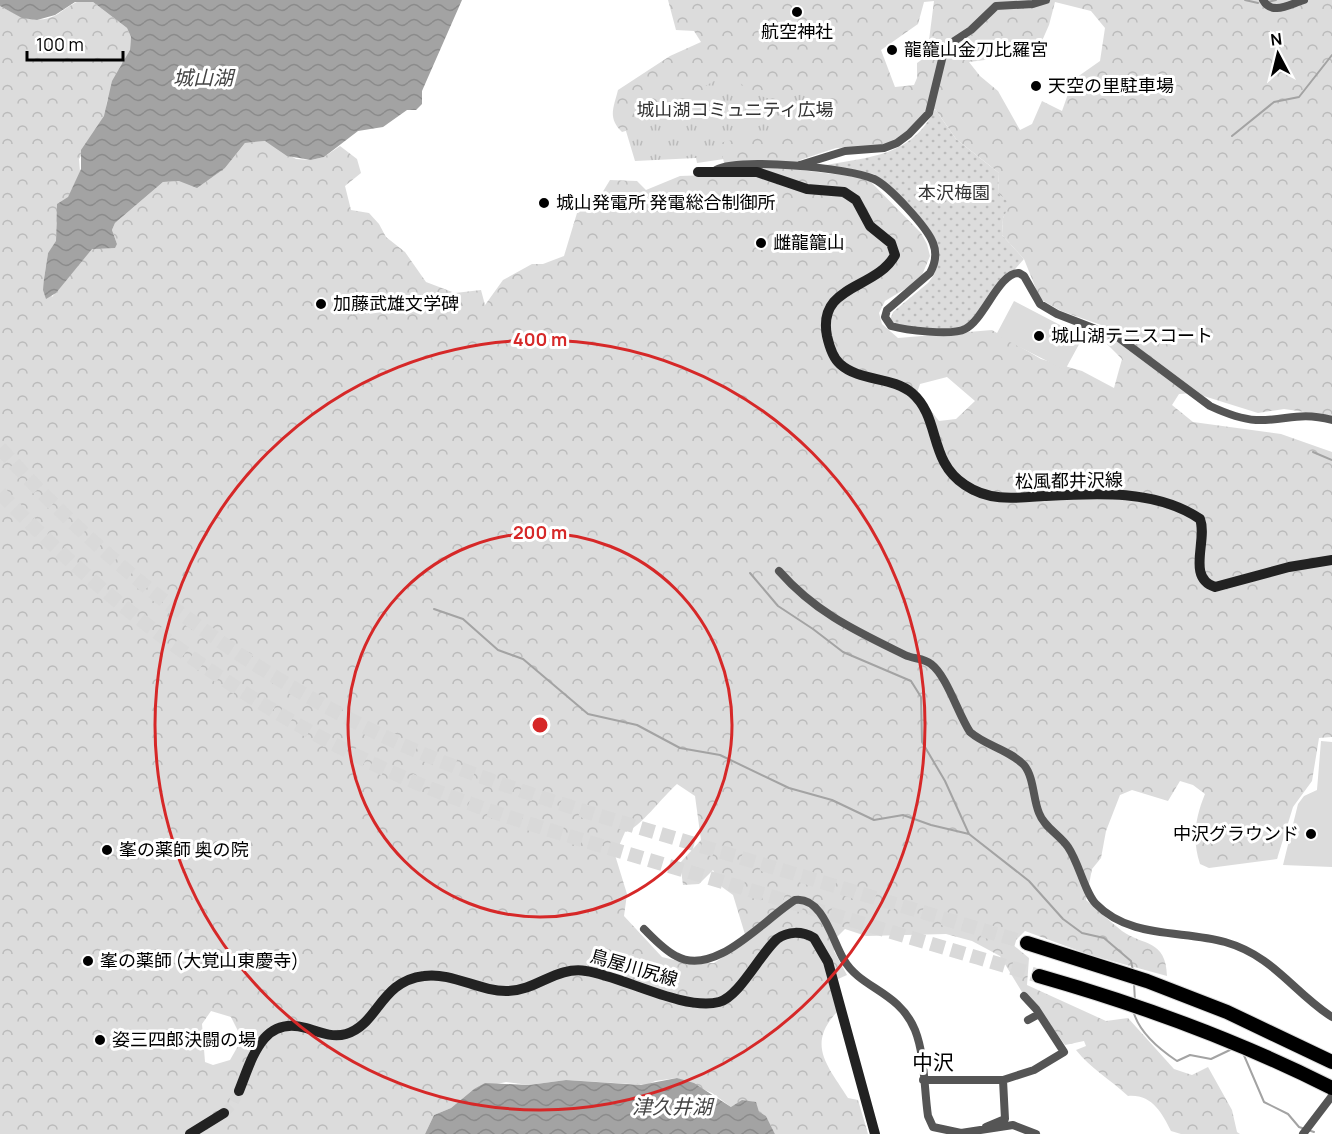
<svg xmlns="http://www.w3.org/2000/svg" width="1332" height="1134" font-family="Manrope,'Noto Sans JP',sans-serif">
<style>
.grass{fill:url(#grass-tufts)}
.forest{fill:url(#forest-crowns);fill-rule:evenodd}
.garden{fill:url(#garden-dots)}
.pitch{fill:#dcdcdc}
.water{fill:url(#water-waves)}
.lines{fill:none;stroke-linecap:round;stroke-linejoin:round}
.stream{stroke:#a3a3a3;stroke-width:2}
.secondary-tunnel{stroke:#d9d9d9;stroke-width:10;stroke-dasharray:10 5;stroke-linecap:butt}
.highway-tunnel{stroke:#d9d9d9;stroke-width:14;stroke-dasharray:14 7;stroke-linecap:butt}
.highway-casing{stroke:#dbdbdb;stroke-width:16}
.street{stroke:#555;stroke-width:8}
.secondary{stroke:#222;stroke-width:10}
.highway{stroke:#000;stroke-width:14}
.ring{fill:none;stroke:#d62828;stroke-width:3}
.poi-dot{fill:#000;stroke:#fff;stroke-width:2}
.labels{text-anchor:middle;stroke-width:6;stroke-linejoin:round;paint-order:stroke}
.poi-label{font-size:18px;fill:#000;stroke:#fff;text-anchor:start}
.park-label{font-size:18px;fill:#333;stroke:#fff}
.street-label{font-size:18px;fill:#000;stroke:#fff}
.water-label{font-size:20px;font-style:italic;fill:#444;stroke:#fff}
.quarter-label{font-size:21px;fill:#000;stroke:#fff}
.centre{fill:#d62828;stroke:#fff;stroke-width:3}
.ring-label{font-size:18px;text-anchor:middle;font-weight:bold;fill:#d62828;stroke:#fff;stroke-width:6;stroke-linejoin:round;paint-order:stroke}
</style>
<defs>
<pattern id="grass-tufts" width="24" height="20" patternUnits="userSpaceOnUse" patternTransform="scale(1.5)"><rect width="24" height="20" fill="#dcdcdc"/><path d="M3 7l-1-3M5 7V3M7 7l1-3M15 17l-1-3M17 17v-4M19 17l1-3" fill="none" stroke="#bbb"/></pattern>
<pattern id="forest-crowns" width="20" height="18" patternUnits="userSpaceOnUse" patternTransform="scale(1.5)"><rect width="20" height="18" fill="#dcdcdc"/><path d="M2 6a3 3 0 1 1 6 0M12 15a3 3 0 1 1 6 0" fill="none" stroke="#bbb"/></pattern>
<pattern id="garden-dots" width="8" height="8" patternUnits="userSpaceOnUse" patternTransform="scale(1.5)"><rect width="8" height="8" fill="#dcdcdc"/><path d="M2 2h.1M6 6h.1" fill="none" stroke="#bbb" stroke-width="1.8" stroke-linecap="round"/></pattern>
<pattern id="water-waves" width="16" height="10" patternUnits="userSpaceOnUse" patternTransform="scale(1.5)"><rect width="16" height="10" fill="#a3a3a3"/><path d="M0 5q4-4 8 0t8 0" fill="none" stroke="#8b8b8b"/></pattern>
</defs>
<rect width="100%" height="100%" fill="#fff"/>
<path class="grass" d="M731,69L873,92L731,158L697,163L696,158L635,161L626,131Z"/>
<path class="forest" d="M82,0L93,2L127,28L131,37L130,50L107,101L105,116L79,159L80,172L56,223V242L48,253L44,279L52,297L92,248L117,244L112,230L115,223L163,182L179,181L225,168L245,143L265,141L296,159L311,160L324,157L340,146L357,159L361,173L345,186L351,210L369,213L379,224L386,237L405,252L426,282L455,293L481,290L485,305L503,280L532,264H543L564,256L577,213L599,198L610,180L637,181L646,190L680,176L708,175L725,168L720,143C748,135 810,137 812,97C800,91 787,99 774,99C760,99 738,83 729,73L705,86L700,110L622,132C607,118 614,107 618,90L670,56L701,42L694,31L676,30L668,0H1332V416L1284,409L1258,413L1194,393L1179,394L1172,405L1193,422L1281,434L1332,452V737L1319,738L1312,781L1293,807L1277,859L1209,868L1200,864C1192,840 1195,818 1205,794L1193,785L1180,781L1168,801L1132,790L1120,795L1106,831L1101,858L1092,869L1086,900C1098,910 1109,921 1122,931C1143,946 1166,939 1167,976L1090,955L1025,931L1012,944L1029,958L1027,985L1106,1021L1128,1018L1174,1069L1192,1075L1208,1067L1232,1110L1237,1132L1240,1134H1181L1171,1131C1162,1113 1152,1094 1128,1096C1111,1080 1090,1068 1076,1050L1086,1046L1084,1041L1065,1045L1032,999L1022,992L1000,956L972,941L946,934L866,936L845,929L837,937L834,951L847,975L829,983L837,1012C806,1045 828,1066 848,1098L858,1100L868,1134H775L766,1116L731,1107L712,1093L677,1078L655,1081L647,1085L566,1080L529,1085L506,1082L474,1089L451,1108L434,1115L425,1134H0V6C19,16 38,26 58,14C66,8 73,3 82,0ZM934,1L927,56L917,63V78L914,85L895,87L881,50L918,24L924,2ZM1055,2L1091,11L1105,28L1100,61L1073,80L1062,111L1042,101L1032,124L1020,130L998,91L980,76L969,62L1016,56L1038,50L1049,25ZM935,109L956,139L999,173L998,193L1009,204L1003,218L1002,235L1024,259L1040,299L1061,311L1104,326L1107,344L1122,359L1114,388L1082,371L1041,359L992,330L898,338L882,324L879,313L885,301L920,280L930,256L927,244L921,233L867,178L800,170V160L836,148L887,146ZM947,377L975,401L956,419L939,421L917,393L920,384ZM677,784L695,796L701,840L680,863L683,885L699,884L713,870L722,887L733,895L747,941L714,963H687L662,957L624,916L627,894L615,855L625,832C639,829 663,796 677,784ZM211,1011L231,1017L242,1039L230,1060L213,1065L205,1062L202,1024Z"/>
<path class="garden" d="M935,109L956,139L999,173L998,193L1010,204L1003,218L1002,235L1024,259L965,326L956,330L898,328L890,320L893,312L928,283L934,275L939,259L936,240L929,229L874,174L817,167C865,156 910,160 935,109Z"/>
<path class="pitch" d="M1014,301L1083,337L1065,370L996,335Z
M1321,741L1332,742V867L1283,865L1298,804L1304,796L1317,790Z"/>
<path class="water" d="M0,0H462L422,91V104L416,110H407L383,127L358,131L324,157L311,160L287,156L265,141L245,143L225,168L197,188L179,181L163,182L115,223L112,230L117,244L115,248L92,249L56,293L46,299L43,290L44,279L48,253L56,241L57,204L68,197L81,169V150L104,116L112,81L130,50L131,37L127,28L93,2H75L55,15L37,20L22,18L0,6Z
M677,1078L694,1083L731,1107L742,1100L756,1102L759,1112L766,1116L775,1134H425L434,1115L451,1108L474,1089L485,1083L529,1085L566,1080L641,1085Z"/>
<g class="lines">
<path class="stream" d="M1245,0L1258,3
M1268,2L1276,0
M1232,136L1274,102L1299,97L1332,55
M1313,452L1332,460
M750,573L778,606L813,629L843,652L911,681L921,697L922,742L945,781L969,834L1029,881L1063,919L1082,933L1104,938L1131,961L1133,971
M434,609L463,619L498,650L523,659L588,714L637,725L680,748L720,755L789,788L832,800L874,820L903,815L931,825L969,834
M1134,983L1135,1001
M1133,1010C1138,1031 1159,1049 1177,1061L1190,1055L1211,1059L1232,1049
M1243,1053L1264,1102L1288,1114L1299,1127L1314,1132"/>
<path class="secondary-tunnel" d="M224,1113L233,1104L239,1091"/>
<path class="highway-tunnel" d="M0,448C103,563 225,656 363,726C464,777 573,808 681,840C796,874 911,909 1027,943
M0,493C104,601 221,688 355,755C455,805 563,834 669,866C793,903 916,939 1039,976"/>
<defs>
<path id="highway" d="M1027,943L1147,981L1227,1012L1332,1062
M1039,976C1141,1005 1237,1040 1332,1088"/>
</defs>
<use href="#highway" class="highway-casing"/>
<path class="street" d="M1263,0C1272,16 1290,4 1304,0
M800,165L845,151L884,148L897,143L909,134L929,113L945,47L971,30L996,6L1033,4L1046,0
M716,170C738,157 850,168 874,179C889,186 927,227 933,243C937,253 935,264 930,273L887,310L885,317L891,326C905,330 952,336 965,329C984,320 999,272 1019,273L1024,276L1040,304L1057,314L1119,338L1210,406C1225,413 1240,419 1256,420C1287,421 1298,411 1332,420
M779,571C816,613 856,631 905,655C913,659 924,658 931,664C947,676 958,714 970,732C986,746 1008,749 1024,765C1034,777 1033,799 1039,813C1044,827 1060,835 1068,847C1079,863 1085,893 1096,904C1130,939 1182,930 1225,942C1274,956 1293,992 1332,1017
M644,929C654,939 664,950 676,956C715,978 764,919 795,900C823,896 833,943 844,960C861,989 899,991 915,1030C925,1055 924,1089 928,1116L933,1127L961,1133L1013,1125L1036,1134
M1028,1020L1039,1014
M923,1080H1003L1034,1070L1064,1052L1036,1009L1024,996
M986,1127L1005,1119L1003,1080
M1303,1134L1332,1096"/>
<path class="secondary" d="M698,172H757L807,189L844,192L856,200L870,226L891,243L895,255C876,290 817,284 827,336C829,345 833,358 840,364C860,382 892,376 912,393C941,418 928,461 965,485C990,502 1016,498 1044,496C1095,493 1156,489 1200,519C1208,540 1186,578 1215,587L1289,567L1332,560
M239,1091C252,1059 262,1015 306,1028C319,1032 332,1038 346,1034C378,1025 380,981 424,976C453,972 480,992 508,991C537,990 557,966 586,971C622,976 683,1011 719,1002C739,997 760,954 777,939C788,931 802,931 814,938L828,962L875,1134
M190,1134L224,1113"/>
<use href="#highway" class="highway"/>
</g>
<g class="ring">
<circle cx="540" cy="725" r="192"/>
<circle cx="540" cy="725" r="385"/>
</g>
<g class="poi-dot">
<circle cx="797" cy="12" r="6"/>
<circle cx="892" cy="50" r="6"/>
<circle cx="1036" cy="86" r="6"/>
<circle cx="544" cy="203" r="6"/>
<circle cx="761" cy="243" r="6"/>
<circle cx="321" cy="304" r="6"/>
<circle cx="1039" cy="336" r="6"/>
<circle cx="1311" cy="834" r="6"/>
<circle cx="107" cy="850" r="6"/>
<circle cx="88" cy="961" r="6"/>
<circle cx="100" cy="1040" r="6"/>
</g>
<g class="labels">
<g class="poi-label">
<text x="797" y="38" text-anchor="middle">航空神社</text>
<text x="904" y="56">龍籠山金刀比羅宮</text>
<text x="1048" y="92">天空の里駐車場</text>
<text x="556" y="209">城山発電所 発電総合制御所</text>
<text x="773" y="249">雌龍籠山</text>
<text x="333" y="310">加藤武雄文学碑</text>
<text x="1051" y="342">城山湖テニスコート</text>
<text x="1299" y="840" text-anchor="end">中沢グラウンド</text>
<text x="119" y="856">峯の薬師 奥の院</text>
<text x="100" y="967">峯の薬師 (大覚山東慶寺)</text>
<text x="112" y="1046">姿三四郎決闘の場</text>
</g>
<g class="park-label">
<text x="735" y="116">城山湖コミュニティ広場</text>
<text x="954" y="199">本沢梅園</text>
</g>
<g class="street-label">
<text transform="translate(1069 481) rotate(-1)" y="6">松風都井沢線</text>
<text transform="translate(634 968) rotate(16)" y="6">鳥屋川尻線</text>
</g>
<g class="water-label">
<text x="203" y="85">城山湖</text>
<text x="672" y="1114">津久井湖</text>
</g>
<g class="quarter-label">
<text x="933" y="1070">中沢</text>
</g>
</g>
<circle cx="540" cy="725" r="9" class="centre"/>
<g class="ring-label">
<text x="540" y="346">400 m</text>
<text x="540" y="539">200 m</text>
</g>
<g transform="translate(1278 54) rotate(353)" stroke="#ffffff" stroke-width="4.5" paint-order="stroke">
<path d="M0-4.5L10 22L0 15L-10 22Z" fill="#000000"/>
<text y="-9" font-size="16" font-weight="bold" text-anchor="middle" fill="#000000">N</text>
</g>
<path d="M27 51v9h96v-9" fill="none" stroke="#000000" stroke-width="3"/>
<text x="36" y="51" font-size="18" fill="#000000" stroke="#ffffff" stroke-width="4.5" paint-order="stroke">100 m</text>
</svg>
